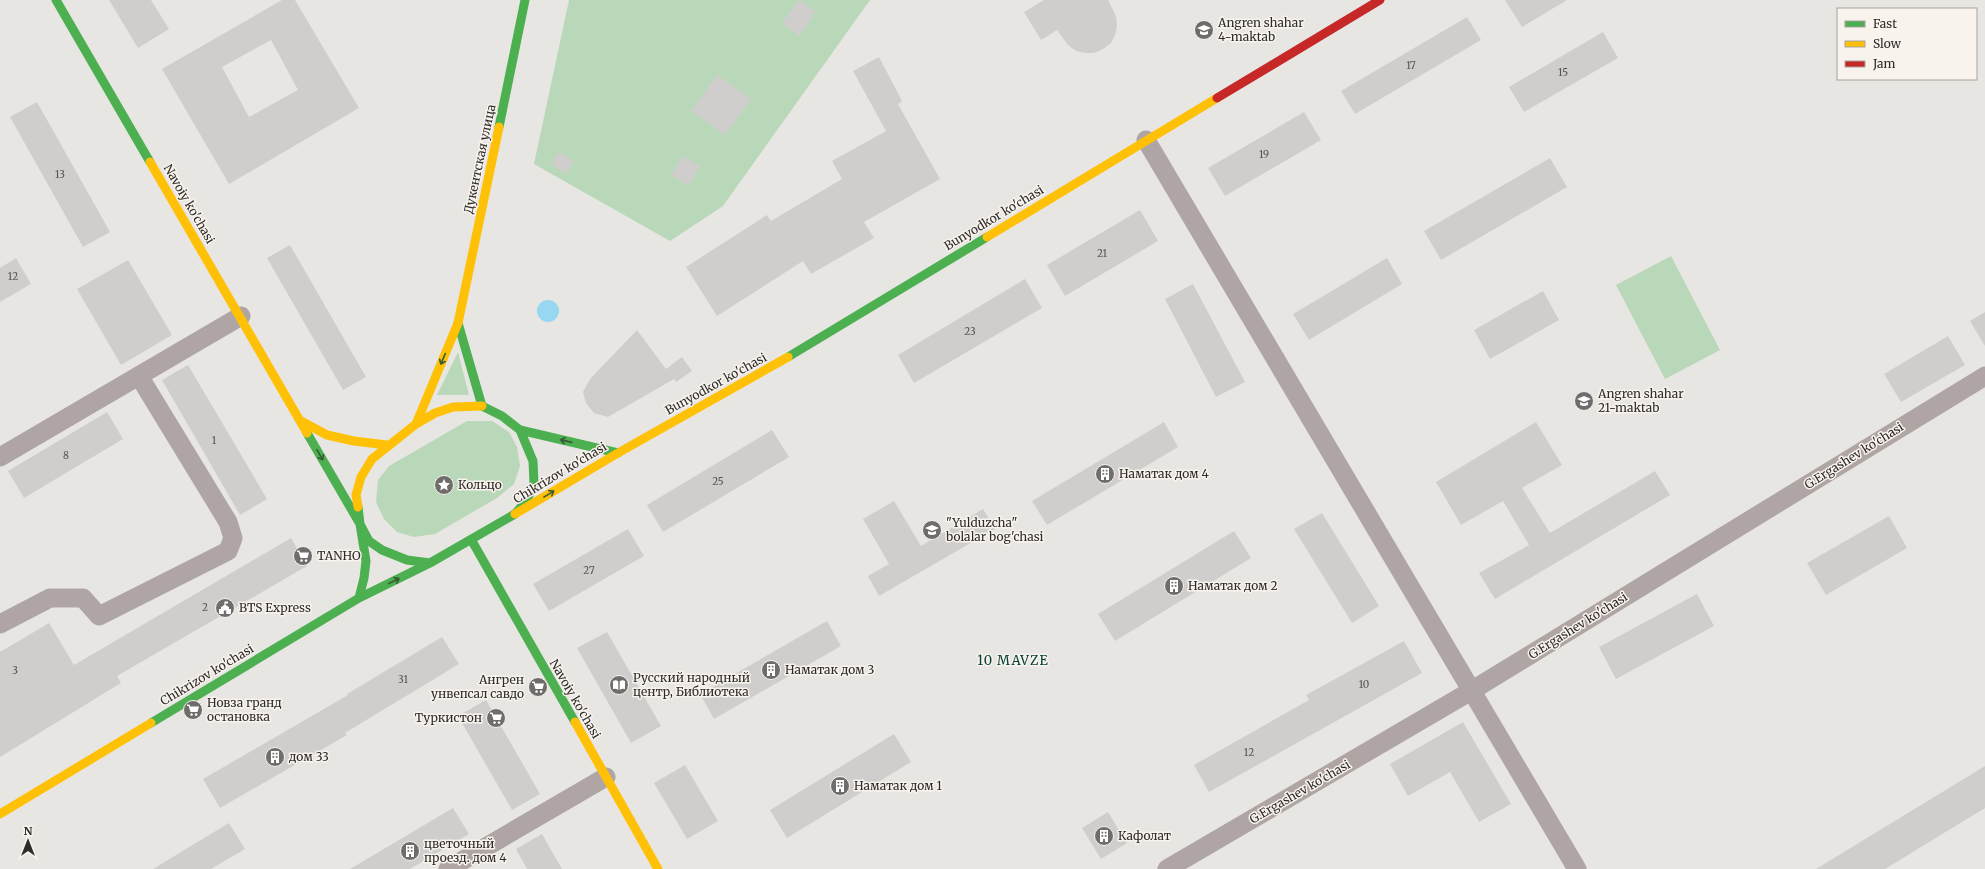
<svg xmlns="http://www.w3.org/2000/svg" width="1985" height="869" font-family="Merriweather,serif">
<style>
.green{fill:#b9d8b9}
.water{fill:#97d7f2}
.building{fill:#d0cecc;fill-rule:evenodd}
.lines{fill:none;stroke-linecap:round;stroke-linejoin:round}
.street{stroke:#b0a5a5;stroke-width:19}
.fast{stroke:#4caf50;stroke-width:9}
.slow{stroke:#ffc107;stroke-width:9}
.jam{stroke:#c62828;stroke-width:9}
.oneway{stroke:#385a37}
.labels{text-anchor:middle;stroke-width:3;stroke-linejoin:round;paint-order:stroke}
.number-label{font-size:10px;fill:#565452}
.poi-label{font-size:12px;fill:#2e2c2a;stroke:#f9f3ed;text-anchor:start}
.street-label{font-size:12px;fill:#2e2c2a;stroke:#f9f3ed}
.neighbourhood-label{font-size:13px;letter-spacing:1px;fill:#013e34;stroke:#f9f3ed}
</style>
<rect width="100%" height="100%" fill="#e8e6e3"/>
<path class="green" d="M569,0H870L723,206L670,241L534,164Z
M1671,256L1720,350L1665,379L1616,285Z
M458,352L469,395H437Z
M467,421H492L509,432L517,447L520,466L514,484L497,498L435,534L414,537L397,532L384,519L376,502L378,480L389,466Z"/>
<path class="water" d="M537 311a11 11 0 1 1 22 0a11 11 0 1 1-22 0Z"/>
<path class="building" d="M109,0H151L169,29L138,48Z
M282,0H295L359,108L229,184L162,69ZM271,40L298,90L249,117L222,67Z
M799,0L816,12L799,36L782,23Z
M1044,0H1108L1116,16L1117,26L1115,35L1111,43L1103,49L1094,53H1085L1076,51L1068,45L1057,30L1041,40L1024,12Z
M1505,0H1567L1522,27Z
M1467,17L1481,40L1355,114L1341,91Z
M1603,32L1618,58L1524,112L1509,87Z
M879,57L902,101L898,104L940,179L864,222L874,238L811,274L803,261L717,316L686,267L767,215L771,221L842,179L832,161L886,131L853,71Z
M717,75L751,99L725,135L691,111Z
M37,102L110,232L83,247L10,117Z
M1304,112L1321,140L1225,196L1208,168Z
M559,152L574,161L566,174L551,164Z
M683,156L700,166L688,186L671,175Z
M1550,158L1567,187L1441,260L1424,231Z
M1140,210L1158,241L1065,296L1047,265Z
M290,245L366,377L343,390L267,258Z
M16,258L31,284L0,302V268Z
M1387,258L1402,284L1309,340L1293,314Z
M128,260L172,335L121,365L77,289Z
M1025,279L1042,308L914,383L898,355Z
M1193,284L1245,382L1216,397L1165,299Z
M1543,291L1559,320L1490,359L1474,330Z
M1985,312V346L1970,321Z
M637,330L666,369L682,357L692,371L676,382L674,379L608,417L594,413L586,403L583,392L590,379Z
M1948,336L1965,365L1901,402L1884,374Z
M188,365L267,499L240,515L162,380Z
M107,412L123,439L24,498L8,471Z
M1164,422L1178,447L1047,525L1032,501Z
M1536,422L1562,465L1522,488L1550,533L1655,471L1670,495L1495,599L1479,573L1529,545L1503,501L1461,525L1436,482Z
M772,430L789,457L663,532L647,505Z
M894,501L921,546L983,509L995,529L879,596L868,576L889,564L863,519Z
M1322,513L1379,606L1352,623L1294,529Z
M1889,516L1907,548L1826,595L1807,563Z
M628,529L644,556L549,611L533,584Z
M1234,531L1251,558L1115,641L1098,614Z
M291,538L307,566L117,676L121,683L0,757V652L49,623L74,665Z
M1697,594L1714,626L1616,679L1599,647Z
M827,621L841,646L714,719L700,694Z
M607,632L661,726L631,743L577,648Z
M442,637L459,664L345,733L347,735L220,808L203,779L348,695L347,694Z
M1404,641L1422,673L1209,792L1194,765L1309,700L1306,695Z
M486,700L540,794L512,810L458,716Z
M1463,722L1511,804L1479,822L1450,772L1408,796L1390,764Z
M894,734L911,762L787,838L770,810Z
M685,765L718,821L687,839L654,783Z
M1985,766V808L1885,869H1816Z
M453,808L469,834L410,869H350Z
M1108,812L1127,843L1101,859L1082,828Z
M229,823L245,849L211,869H153Z
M542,834L562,869H527L516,849Z"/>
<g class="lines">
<path class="street" d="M1146,140L1577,869
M0,457L241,316
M0,624L50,598H83L99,616L228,551L233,538L228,522L139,376
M448,869L606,777
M1167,869L1471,691L1985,376"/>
<path class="fast" d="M56,0L150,162
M499,127L525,0
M458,323L482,406
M788,357L987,237
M520,430L618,453
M307,433L360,524L366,561L364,578L359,598
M358,507L360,524L369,541L382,550L407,560L430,563L515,514L527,500L534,484L533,461L520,430L502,416L482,406
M472,541L575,722
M151,723L359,598L430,563"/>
<path class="slow" d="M150,162L307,433
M987,237L1217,98
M301,421L327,435L354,441L387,445
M416,424L458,323L499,127
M358,507L356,495L361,477L372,459L416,424L435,413L453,407L482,406
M515,514L618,453L788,357
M575,722L658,869
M0,814L151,723"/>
<path class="jam" d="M1217,98L1380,0"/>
</g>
<defs><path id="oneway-shaft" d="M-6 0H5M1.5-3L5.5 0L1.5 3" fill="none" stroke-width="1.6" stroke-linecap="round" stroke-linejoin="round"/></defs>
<g class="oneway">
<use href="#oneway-shaft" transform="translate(443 359) rotate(113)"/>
<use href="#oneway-shaft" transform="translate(566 441) rotate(-167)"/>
<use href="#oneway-shaft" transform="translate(320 455) rotate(60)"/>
<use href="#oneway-shaft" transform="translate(549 494) rotate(-31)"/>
<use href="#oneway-shaft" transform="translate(394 581) rotate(-26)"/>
</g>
<defs>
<symbol id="school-disc" viewBox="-11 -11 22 22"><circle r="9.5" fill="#6f6d6b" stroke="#f9f3ed"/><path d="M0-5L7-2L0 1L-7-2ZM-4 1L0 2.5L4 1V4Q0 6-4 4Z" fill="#fff"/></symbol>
<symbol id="building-disc" viewBox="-11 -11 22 22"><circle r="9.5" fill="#6f6d6b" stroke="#f9f3ed"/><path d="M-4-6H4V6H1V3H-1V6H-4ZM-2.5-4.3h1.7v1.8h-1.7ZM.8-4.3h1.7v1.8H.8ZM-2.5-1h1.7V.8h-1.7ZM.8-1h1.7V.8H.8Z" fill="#fff"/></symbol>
<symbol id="sight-disc" viewBox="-11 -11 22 22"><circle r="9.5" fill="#6f6d6b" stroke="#f9f3ed"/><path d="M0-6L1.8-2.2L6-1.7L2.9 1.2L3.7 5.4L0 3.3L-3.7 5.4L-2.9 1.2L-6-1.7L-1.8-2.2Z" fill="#fff"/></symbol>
<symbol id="supermarket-disc" viewBox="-11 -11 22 22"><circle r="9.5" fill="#6f6d6b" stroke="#f9f3ed"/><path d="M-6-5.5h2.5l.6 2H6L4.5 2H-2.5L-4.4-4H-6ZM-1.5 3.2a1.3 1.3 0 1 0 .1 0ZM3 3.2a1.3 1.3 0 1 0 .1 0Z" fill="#fff"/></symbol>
<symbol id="civic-disc" viewBox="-11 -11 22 22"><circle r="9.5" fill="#6f6d6b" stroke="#f9f3ed"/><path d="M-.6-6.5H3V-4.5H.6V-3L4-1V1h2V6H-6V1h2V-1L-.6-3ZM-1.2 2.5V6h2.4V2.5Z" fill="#fff"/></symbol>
<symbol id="library-disc" viewBox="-11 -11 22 22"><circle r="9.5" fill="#6f6d6b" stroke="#f9f3ed"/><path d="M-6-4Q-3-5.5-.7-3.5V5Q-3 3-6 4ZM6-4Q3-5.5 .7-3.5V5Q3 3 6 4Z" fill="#fff"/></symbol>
</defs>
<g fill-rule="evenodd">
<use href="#school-disc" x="1193" y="19" width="22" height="22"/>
<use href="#school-disc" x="1573" y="390" width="22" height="22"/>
<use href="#building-disc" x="1094" y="463" width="22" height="22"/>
<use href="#sight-disc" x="433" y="474" width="22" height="22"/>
<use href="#school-disc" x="921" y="519" width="22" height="22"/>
<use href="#supermarket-disc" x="292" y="545" width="22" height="22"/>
<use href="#building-disc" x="1163" y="575" width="22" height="22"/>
<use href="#civic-disc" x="214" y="597" width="22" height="22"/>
<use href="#building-disc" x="760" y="659" width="22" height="22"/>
<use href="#library-disc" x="608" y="674" width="22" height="22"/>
<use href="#supermarket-disc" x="527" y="676" width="22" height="22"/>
<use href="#supermarket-disc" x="182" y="699" width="22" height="22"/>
<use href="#supermarket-disc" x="485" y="707" width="22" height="22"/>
<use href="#building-disc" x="264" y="746" width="22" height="22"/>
<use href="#building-disc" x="829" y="775" width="22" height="22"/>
<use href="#building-disc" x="1093" y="825" width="22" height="22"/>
<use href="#building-disc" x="399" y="840" width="22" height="22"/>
</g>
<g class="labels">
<g class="number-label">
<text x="1411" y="69">17</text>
<text x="1563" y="76">15</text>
<text x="1264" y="158">19</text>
<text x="60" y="178">13</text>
<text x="1102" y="257">21</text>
<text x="13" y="280">12</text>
<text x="970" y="335">23</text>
<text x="214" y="444">1</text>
<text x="66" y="459">8</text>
<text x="718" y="485">25</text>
<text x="589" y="574">27</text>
<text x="205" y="611">2</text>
<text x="15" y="674">3</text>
<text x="403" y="683">31</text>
<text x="1364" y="688">10</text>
<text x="1249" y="756">12</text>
</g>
<g class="poi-label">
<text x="1218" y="27">Angren shahar<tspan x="1218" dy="14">4-maktab</tspan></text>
<text x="1598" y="398">Angren shahar<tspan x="1598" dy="14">21-maktab</tspan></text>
<text x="1119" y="478">Наматак дом 4</text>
<text x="458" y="489">Кольцо</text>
<text x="946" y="527">"Yulduzcha"<tspan x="946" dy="14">bolalar bog'chasi</tspan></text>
<text x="317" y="560">TANHO</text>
<text x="1188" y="590">Наматак дом 2</text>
<text x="239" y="612">BTS Express</text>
<text x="785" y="674">Наматак дом 3</text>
<text x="633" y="682">Русский народный<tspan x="633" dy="14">центр, Библиотека</tspan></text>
<text x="524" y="684" text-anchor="end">Ангрен<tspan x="524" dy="14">унвепсал савдо</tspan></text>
<text x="207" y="707">Новза гранд<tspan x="207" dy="14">остановка</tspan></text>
<text x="482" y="722" text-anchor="end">Туркистон</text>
<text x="289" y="761">дом 33</text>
<text x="854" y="790">Наматак дом 1</text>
<text x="1118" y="840">Кафолат</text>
<text x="424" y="848">цветочный<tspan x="424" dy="14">проезд. дом 4</tspan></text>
</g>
<g class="street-label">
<text transform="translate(480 159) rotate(-78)" y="4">Дукентская улица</text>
<text transform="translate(189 204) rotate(60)" y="4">Navoiy ko'chasi</text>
<text transform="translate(994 218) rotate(-31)" y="4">Bunyodkor ko'chasi</text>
<text transform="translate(716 384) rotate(-29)" y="4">Bunyodkor ko'chasi</text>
<text transform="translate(1854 456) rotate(-32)" y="4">G.Ergashev ko'chasi</text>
<text transform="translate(560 473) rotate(-31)" y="4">Chikrizov ko'chasi</text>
<text transform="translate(1578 626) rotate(-32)" y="4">G.Ergashev ko'chasi</text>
<text transform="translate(207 675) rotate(-31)" y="4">Chikrizov ko'chasi</text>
<text transform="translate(575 699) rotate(60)" y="4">Navoiy ko'chasi</text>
<text transform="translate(1300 792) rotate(-30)" y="4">G.Ergashev ko'chasi</text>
</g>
<g class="neighbourhood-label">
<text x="1013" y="665">10 MAVZE</text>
</g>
</g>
<rect x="1837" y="8" width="140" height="72" fill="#f9f3ed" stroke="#a8a39f"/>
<rect x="1845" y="21" width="20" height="6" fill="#4caf50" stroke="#a8a39f"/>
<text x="1873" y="28" font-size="12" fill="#2e2c2a">Fast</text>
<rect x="1845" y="41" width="20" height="6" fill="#ffc107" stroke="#a8a39f"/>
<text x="1873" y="48" font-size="12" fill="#2e2c2a">Slow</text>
<rect x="1845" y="61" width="20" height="6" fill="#c62828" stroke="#a8a39f"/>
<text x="1873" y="68" font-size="12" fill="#2e2c2a">Jam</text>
<g transform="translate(28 841)" stroke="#f9f3ed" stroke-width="3" paint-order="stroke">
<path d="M0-3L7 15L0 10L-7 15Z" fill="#2e2c2a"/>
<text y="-6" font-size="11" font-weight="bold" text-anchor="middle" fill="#2e2c2a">N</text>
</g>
</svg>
